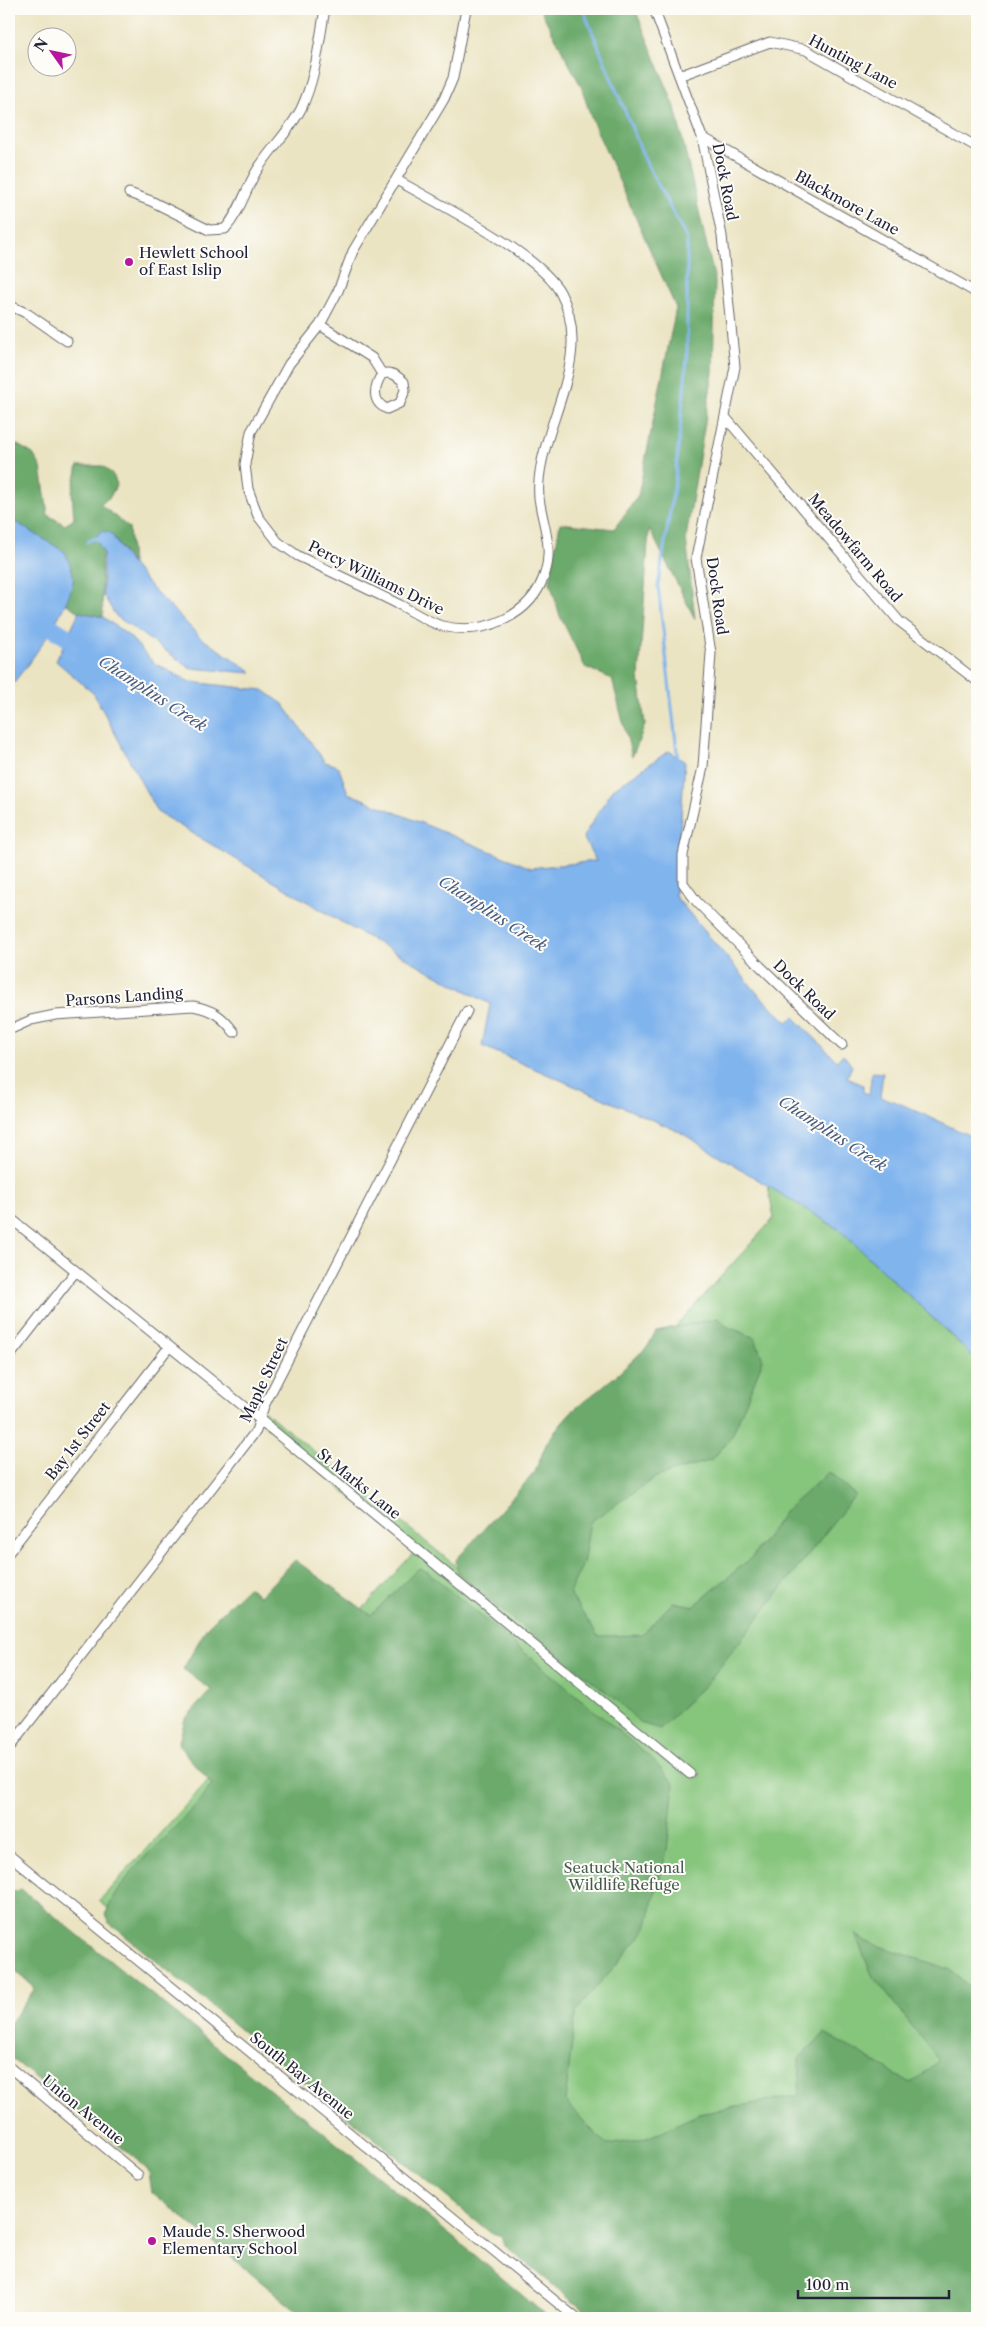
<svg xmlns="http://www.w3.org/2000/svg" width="986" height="2327" font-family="'Libre Caslon Text',serif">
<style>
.green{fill:#86c57c;stroke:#54745c}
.forest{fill:#6caa6c;stroke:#476654}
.water{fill:#80b4ed;stroke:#516b94}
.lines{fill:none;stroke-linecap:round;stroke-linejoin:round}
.stream{stroke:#80b4ed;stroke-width:3}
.river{stroke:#80b4ed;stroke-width:18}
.street-casing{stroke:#68666b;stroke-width:11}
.street{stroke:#fff;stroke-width:9}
.poi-dot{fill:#b5179e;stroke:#fdfcf7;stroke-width:2}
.labels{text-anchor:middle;stroke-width:4;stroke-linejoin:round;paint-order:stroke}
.street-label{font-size:15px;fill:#22223b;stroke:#fdfcf7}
.poi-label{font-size:15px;fill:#22223b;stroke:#fdfcf7;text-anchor:start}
.park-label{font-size:15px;fill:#455b52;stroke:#fdfcf7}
.water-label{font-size:16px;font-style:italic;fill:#485c82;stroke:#fdfcf7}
</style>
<rect width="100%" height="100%" fill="#fdfcf7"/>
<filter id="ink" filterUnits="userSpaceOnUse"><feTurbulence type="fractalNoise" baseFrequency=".02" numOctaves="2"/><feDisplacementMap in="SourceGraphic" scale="10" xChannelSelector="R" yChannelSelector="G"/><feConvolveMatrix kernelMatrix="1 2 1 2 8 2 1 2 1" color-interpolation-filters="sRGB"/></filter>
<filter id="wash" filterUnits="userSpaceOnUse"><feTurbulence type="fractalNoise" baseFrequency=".0096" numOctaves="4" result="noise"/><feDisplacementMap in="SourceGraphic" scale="20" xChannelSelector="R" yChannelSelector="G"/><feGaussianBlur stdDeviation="1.12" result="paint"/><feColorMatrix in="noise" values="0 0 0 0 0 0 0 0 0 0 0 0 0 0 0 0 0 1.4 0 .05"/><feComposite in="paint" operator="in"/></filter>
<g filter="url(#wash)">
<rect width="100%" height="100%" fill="#ebe4c3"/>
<path class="green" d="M768,1186L840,1230L977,1360V2318L198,1981L99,1901L415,1551L263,1424V1410L457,1567L774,1218Z"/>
<path class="forest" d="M540,9H635L675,107L715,281L713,373L686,538L695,619L649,528L639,677L645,725L632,757L612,679L585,667L560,616L550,582L560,523L614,529L638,496L676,308L592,120L581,86Z
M9,440L33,454L41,467L48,515L65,525L74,519L72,492L78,466H103L113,475L117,484L110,497L100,504L129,528L132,564L111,533L101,560L103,617L79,612L65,603L74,580L65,552L9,518Z
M719,1318L726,1326L755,1338L763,1360L732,1436L712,1460L656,1477L590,1522L583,1564L569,1593L598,1636L642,1635L673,1602L694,1606L752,1557L786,1510L829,1472L855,1495L708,1682L660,1729L640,1723L617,1700L477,1591L458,1573L456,1560L535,1472L547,1442L570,1413L618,1374L648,1346L656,1331Z
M295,1560L371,1615L419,1568L428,1572L651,1758L674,1783L667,1852L645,1931L576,2011L565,2101L606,2145L645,2139L699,2114L799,2095L800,2057L825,2033L911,2083L939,2060L872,1975L855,1934L867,1942L949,1969L977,1993V2318H593L503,2244L502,2237L492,2234L108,1922L105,1915C126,1863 181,1830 212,1784L178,1745L185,1719L211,1690L183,1669L207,1627L248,1587L260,1596Z
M21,1889L476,2256L549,2318H305L152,2192L149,2173L137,2160L9,2056V2025L35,1988L9,1965V1893Z"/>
<path class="water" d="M9,518L65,552C68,560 75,574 73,582C67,612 29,665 9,688Z
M101,531L111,533L125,556L150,586L201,638L251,671V673L190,668L116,616L103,595V552L95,538Z
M79,612L103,617L129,636L154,663L190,682L263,690L283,704L325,762L338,766L348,793L531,868L596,861L583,837L613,789L669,751L685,762L675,896L758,994L787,1022L794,1017L837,1061L843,1054L852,1066L847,1077L863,1085V1092L869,1094L872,1072L883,1073L880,1097L899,1103L977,1139V1360L840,1230L680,1132L482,1046L490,1004L358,932L157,812L94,694L56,661Z"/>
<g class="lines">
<path class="stream" d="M583,9L645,160L687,239V359L675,480L658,586L678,760
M87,542L95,538L97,540"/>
<path class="river" d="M9,600L87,650"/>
</g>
</g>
<g filter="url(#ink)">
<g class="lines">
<defs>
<path id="street" d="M654,9L702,137L722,236L735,367L696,558L711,653L703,767L683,855V883L697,902L760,966L842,1045
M679,76L770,42L806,50L977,147
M702,137L977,293
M397,180C438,204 538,253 560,292C591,349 554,405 542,461C539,475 537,490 540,504C544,528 553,548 545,573C532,616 484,636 442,626C428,622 413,612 400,605C366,588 332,572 298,556L278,542L258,516L248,489L245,464L251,432L289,364L320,325L338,291L353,251L444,99L453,78L466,9
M129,193L151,201L209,230L225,229C240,212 245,191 256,172C269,150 289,132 301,109C316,78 319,42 325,9
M9,305L28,314L67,341
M320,325L372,358L382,374C392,371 397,376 404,382L405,390L400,403L387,409C371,402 374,386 382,374
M726,418L899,621L977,681
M9,1030L31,1020L55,1015L193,1006C213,1010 222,1016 234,1032
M9,1217L242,1405L690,1774
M9,1357L76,1271
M9,1552L169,1347
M9,1748L256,1431L264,1406L467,1011
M9,1855L576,2318
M9,2067L138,2175"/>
</defs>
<use href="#street" class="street-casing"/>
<use href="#street" class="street"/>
</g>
</g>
<g class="poi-dot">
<circle cx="129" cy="262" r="5"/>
<circle cx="152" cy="2241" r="5"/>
</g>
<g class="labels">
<g class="street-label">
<text transform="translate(853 62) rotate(28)" y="5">Hunting Lane</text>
<text transform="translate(725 182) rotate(79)" y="5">Dock Road</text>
<text transform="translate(847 203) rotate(29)" y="5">Blackmore Lane</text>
<text transform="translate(855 548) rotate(50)" y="5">Meadowfarm Road</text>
<text transform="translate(376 578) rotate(26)" y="5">Percy Williams Drive</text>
<text transform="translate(717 596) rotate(82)" y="5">Dock Road</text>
<text transform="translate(804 990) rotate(44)" y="5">Dock Road</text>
<text transform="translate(124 997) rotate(-4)" y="5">Parsons Landing</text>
<text transform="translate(264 1380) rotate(-65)" y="5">Maple Street</text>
<text transform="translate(78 1441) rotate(-52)" y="5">Bay 1st Street</text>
<text transform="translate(359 1484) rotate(39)" y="5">St Marks Lane</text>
<text transform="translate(302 2076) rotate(39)" y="5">South Bay Avenue</text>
<text transform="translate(83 2110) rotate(39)" y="5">Union Avenue</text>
</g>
<g class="poi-label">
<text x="139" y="258">Hewlett School<tspan x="139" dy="17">of East Islip</tspan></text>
<text x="162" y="2237">Maude S. Sherwood<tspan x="162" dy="17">Elementary School</tspan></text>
</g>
<g class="park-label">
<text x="624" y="1873">Seatuck National<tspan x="624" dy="17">Wildlife Refuge</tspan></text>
</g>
<g class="water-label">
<text transform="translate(153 693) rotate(33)" y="6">Champlins Creek</text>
<text transform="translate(493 913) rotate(33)" y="6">Champlins Creek</text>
<text transform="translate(833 1133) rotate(33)" y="6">Champlins Creek</text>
</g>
</g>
<rect width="986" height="2327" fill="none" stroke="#fdfcf7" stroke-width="30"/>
<g transform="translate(52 52) rotate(303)"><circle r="24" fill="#fdfcf7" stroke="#a5a5ac"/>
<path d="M0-4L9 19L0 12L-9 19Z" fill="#b5179e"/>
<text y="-8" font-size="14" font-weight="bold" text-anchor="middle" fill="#22223b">N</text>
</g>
<path d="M798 2290v8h151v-8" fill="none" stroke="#22223b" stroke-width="2.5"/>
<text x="806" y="2290" font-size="15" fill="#22223b" stroke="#fdfcf7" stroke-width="4" paint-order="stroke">100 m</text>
</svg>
